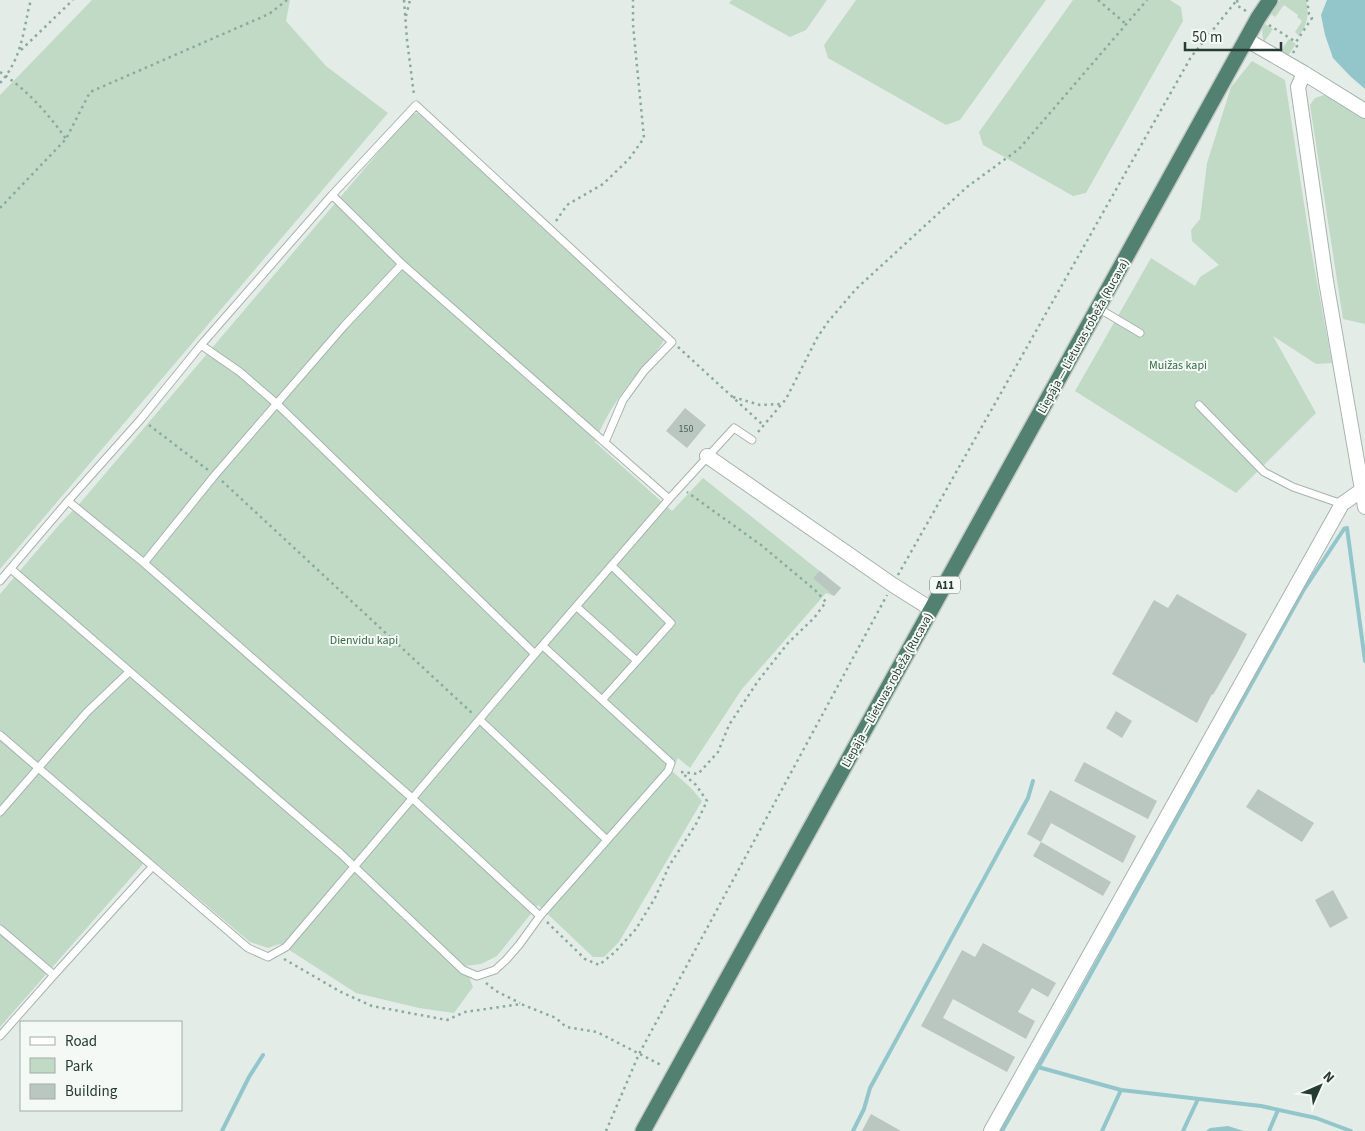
<svg xmlns="http://www.w3.org/2000/svg" width="1365" height="1131" font-family="'Source Sans 3',sans-serif">
<style>
.green{fill:#c0dac5}
.water{fill:#93c6ca}
.lines{fill:none;stroke-linecap:round;stroke-linejoin:round}
.stream{stroke:#93c6ca;stroke-width:4}
.building{fill:#bac6c0}
.service-casing{stroke:#a7b3ae;stroke-width:9}
.minor-casing{stroke:#a7b3ae;stroke-width:16}
.trunk-casing{stroke:#c2c8c6;stroke-width:18}
.path{stroke:#88ab9d;stroke-width:2.5;stroke-dasharray:2.5 4;stroke-linecap:butt}
.service{stroke:#fff;stroke-width:7}
.minor{stroke:#fff;stroke-width:14}
.trunk{stroke:#528071;stroke-width:15}
.labels{text-anchor:middle;stroke-width:4;stroke-linejoin:round;paint-order:stroke}
.number-label{font-size:10px;fill:#4b5e57}
.shield{fill:#f4f9f6;stroke:#64746e;stroke-width:1}
.shield-label{font-size:11px;font-weight:bold;fill:#263b34}
.street-label{font-size:12px;fill:#263b34;stroke:#f4f9f6}
.park-label{font-size:12px;fill:#356d46;stroke:#f4f9f6}
</style>
<rect width="100%" height="100%" fill="#e4ece8"/>
<path class="green" d="M92,0H290L286,21L326,66L388,113L0,569V95Z
M732,0H827L806,30L790,37L729,3Z
M856,0H1046L960,120L946,125L828,58L824,45Z
M1073,0H1170L1181,7L1183,21L1086,193L1073,196L983,145L979,132Z
M1280,0H1306C1309,14 1308,24 1299,36L1295,32L1302,21L1297,17L1298,15L1284,5L1275,17L1271,14Z
M1265,24L1273,29L1264,42C1262,35 1261,30 1265,24Z
M1289,39L1296,44L1287,57L1280,52Z
M1252,61L1285,80L1311,249L1332,363L1316,364L1273,336L1316,413L1236,493L1075,391L1151,258L1195,286L1200,277L1219,265L1192,241L1191,230L1200,219L1207,163L1231,87Z
M1327,94L1365,116V324L1343,319L1310,105L1315,98Z
M418,113L664,340C658,351 652,356 644,365C624,388 606,414 595,442L672,511L703,478L841,588L834,596L826,593L742,689L690,768L678,758L672,771L691,788L702,801L619,942L604,957H593L538,905L497,956L481,964L465,966L473,987L454,1013L419,1008L356,993L280,944L268,948L250,942L149,857L0,1027V594L59,525L81,502L411,114Z"/>
<path class="water" d="M1327,0H1365V89L1350,76L1333,58L1325,35L1321,15Z
M1228,1126L1244,1131H1206L1210,1128Z"/>
<g class="lines">
<path class="stream" d="M1038,1067L1121,1090L1261,1106L1316,1118L1351,1131
M222,1131L249,1077L263,1055
M853,1131L864,1109L870,1088L1028,798L1033,781
M1002,1131L1069,1013L1303,591L1344,529L1347,528L1365,661
M1102,1131L1121,1090
M1183,1131L1198,1099
M1269,1131L1278,1110"/>
</g>
<path class="building" d="M685,408L706,425L687,448L666,431Z
M820,571L841,588L834,596L813,578Z
M1177,594L1247,634L1236,655L1213,695L1212,694L1197,723L1112,674L1154,600L1168,608Z
M1116,711L1132,721L1122,738L1106,728Z
M1084,762L1157,801L1148,819L1074,781Z
M1258,789L1314,823L1302,842L1246,807Z
M1050,790L1136,836L1123,863L1051,823L1041,842L1027,834Z
M1041,842L1111,882L1103,896L1033,856Z
M1333,890L1348,918L1330,928L1315,900Z
M983,943L1056,983L1048,997L1032,988L1018,1012L1035,1021L1026,1039L953,999L943,1018L1015,1057L1007,1072L921,1026L962,950L975,957Z
M871,1114L901,1131H862Z"/>
<g class="lines">
<defs>
<path id="service" d="M332,195L402,264L669,499
M1098,308L1140,333
M201,345L240,372L277,404L535,654
M1199,405L1264,472L1293,487L1342,504
M68,501L144,563L412,798L540,916
M144,563L215,475L344,326L402,264
M11,569L340,853L463,970L477,976L495,970L506,960L519,945L540,916L668,771L671,763L543,646
M0,581L68,501L141,419L201,345L332,195L416,105L672,342L644,371L623,400L605,442
M577,607L637,661
M602,700L671,623L612,566
M480,720L607,840
M0,735L248,948L268,957L286,947L535,654L669,499L734,428L752,440
M0,812L87,712L129,672
M0,929L54,975
M0,1036L54,975L152,867"/>
<path id="minor" d="M1247,40L1304,73L1365,111
M1304,73L1298,87L1326,281L1365,507
M707,456L893,585L931,609
M991,1131L1342,504L1362,490"/>
<path id="trunk" d="M643,1131L1258,18L1270,0"/>
</defs>
<use href="#service" class="service-casing"/>
<use href="#minor" class="minor-casing"/>
<use href="#trunk" class="trunk-casing"/>
<path class="path" d="M404,0L407,40L414,95
M1098,0L1126,24
M1237,0L1238,6L1246,11
M406,16L410,0
M1269,25L1296,42
M21,50L73,0
M1293,53L1297,46L1296,42L1312,18L1309,14L1307,0
M0,72C26,89 48,113 66,139
M0,83C20,61 23,35 29,7L31,0
M0,208L66,139L90,92L269,14L287,0
M556,221L567,205L603,184L629,159L644,138L633,25V0
M678,347L763,425
M733,397L760,405L781,404
M149,425L208,470
M758,432L786,399L817,338L827,323L856,289L967,187L1019,149L1147,0
M222,481L473,714
M898,575L1191,57L1237,0
M681,772L698,774L718,752L729,725L758,681L788,643L814,618L826,602L815,590L761,545L687,492
M547,922L585,959L599,965L615,952L636,929L655,898L669,866L696,824L707,801L696,785L682,773
M284,959L341,992L372,1006L447,1020L465,1012L521,1004L556,1018L566,1027L597,1032L663,1066
M486,983L496,991L520,1003
M606,1131L639,1054L887,595"/>
<use href="#service" class="service"/>
<use href="#minor" class="minor"/>
<use href="#trunk" class="trunk"/>
</g>
<g class="labels">
<g class="number-label">
<text x="686" y="432">150</text>
</g>
<rect class="shield" x="930" y="576.5" width="30" height="17" rx="4"/>
<g class="shield-label">
<text x="945" y="589">A11</text>
</g>
<g class="street-label">
<text transform="translate(1083 336) rotate(-61)" y="4">Liepāja — Lietuvas robeža (Rucava)</text>
<text transform="translate(887 690) rotate(-61)" y="4">Liepāja — Lietuvas robeža (Rucava)</text>
</g>
<g class="park-label">
<text x="1178" y="369">Muižas kapi</text>
<text x="364" y="644">Dienvidu kapi</text>
</g>
</g>
<rect x="20" y="1021" width="162" height="90" fill="#f4f9f6" stroke="#a2ada8"/>
<rect x="30" y="1037" width="25" height="8" fill="#ffffff" stroke="#a2ada8"/>
<text x="65" y="1046" font-size="15" fill="#263b34">Road</text>
<rect x="30" y="1058" width="25" height="15" fill="#c0dac5" stroke="#a2ada8"/>
<text x="65" y="1071" font-size="15" fill="#263b34">Park</text>
<rect x="30" y="1084" width="25" height="15" fill="#bac6c0" stroke="#a2ada8"/>
<text x="65" y="1096" font-size="15" fill="#263b34">Building</text>
<g transform="translate(1320 1086) rotate(45)" stroke="#f4f9f6" stroke-width="4" paint-order="stroke">
<path d="M0-4L9 19L0 12L-9 19Z" fill="#263b34"/>
<text y="-8" font-size="14" font-weight="bold" text-anchor="middle" fill="#263b34">N</text>
</g>
<path d="M1185 42v8h96v-8" fill="none" stroke="#263b34" stroke-width="2.5"/>
<text x="1192" y="42" font-size="15" fill="#263b34" stroke="#f4f9f6" stroke-width="4" paint-order="stroke">50 m</text>
</svg>
